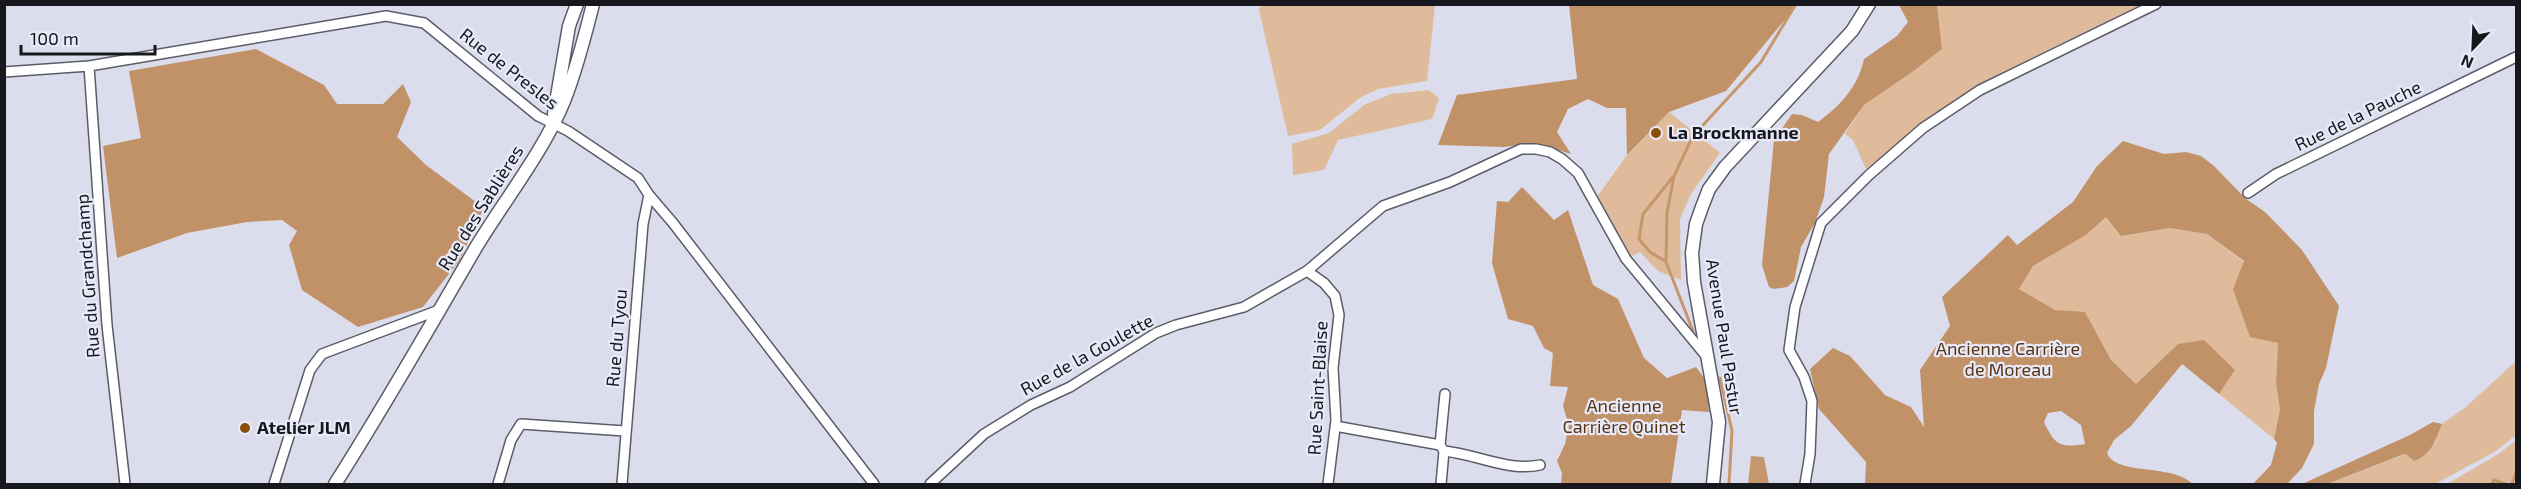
<svg xmlns="http://www.w3.org/2000/svg" width="2521" height="489" font-family="'Exo 2',sans-serif">
<style>
.green{fill:#e0bb9b}
.forest{fill:#c19168;fill-rule:evenodd}
.water{fill:#c6966c}
.lines{fill:none;stroke-linecap:round;stroke-linejoin:round}
.stream{stroke:#c6966c;stroke-width:3}
.minor-casing{stroke:#5b5c69;stroke-width:12}
.major-casing{stroke:#5b5c69;stroke-width:15}
.minor{stroke:#fff;stroke-width:9}
.major{stroke:#fff;stroke-width:12}
.poi-dot{fill:#894f07;stroke:#e9eaf9;stroke-width:2}
.labels{text-anchor:middle;stroke-width:4.5;stroke-linejoin:round;paint-order:stroke}
.street-label{font-size:18px;fill:#17181d;stroke:#e9eaf9}
.poi-label{font-size:18px;font-weight:bold;fill:#17181d;stroke:#e9eaf9;text-anchor:start}
.park-label{font-size:18px;fill:#573615;stroke:#e9eaf9}
</style>
<rect width="100%" height="100%" fill="#dcddec"/>
<path class="green" d="M1261,5H1435L1427,81L1378,89L1361,97L1320,130L1288,136L1259,10Z
M1937,5H2140L1962,95L1866,169L1853,140L1845,134L1864,105L1915,70L1942,49Z
M1429,90L1439,98L1432,119L1338,140L1324,170L1293,175L1292,144L1329,133L1364,105L1391,94Z
M1669,112L1720,153L1691,194L1680,219L1681,280L1658,271L1640,252L1626,259L1594,201L1627,155Z
M2106,217L2122,236L2170,228L2207,234L2244,262L2233,289L2278,343L2276,383L2280,410L2274,439L2219,394L2235,370L2178,344L2136,384L2111,360L2085,313L2055,310L2019,289L2033,266L2086,235Z
M2516,361V435L2496,451L2435,484H2327L2435,443L2442,424L2467,406Z
M2516,440V481L2502,484H2447L2500,453Z"/>
<path class="forest" d="M1569,5H1797L1726,91L1669,112L1627,155L1626,108H1607L1588,99L1568,109L1557,132L1571,154L1535,143L1504,147L1438,145L1457,95L1577,79Z
M1899,5H1937L1942,49L1915,70L1864,105L1829,154L1824,197L1815,223L1801,247L1794,281L1787,287L1774,289L1769,287L1762,265L1774,140L1792,114L1802,115L1818,122C1840,106 1858,87 1864,59L1897,36L1908,22Z
M256,49L324,85L337,104H383L403,84L411,102L397,137L426,165L484,208L459,261L423,307L358,327L302,290L289,245L297,231L282,220L247,222L187,233L117,258L103,146L141,138L129,71Z
M2123,141L2164,154L2186,152L2201,156L2214,166L2246,199L2265,212L2302,250L2339,306L2326,368L2319,384L2314,411V444L2302,468L2287,484H2253L2271,465L2277,443L2274,439L2280,410L2276,383L2278,343L2250,337L2233,289L2244,261L2207,234L2170,228L2121,236L2106,217L2086,235L2033,266L2019,289L2055,310L2085,312L2111,360L2136,384L2178,344L2204,340L2235,370L2219,394L2182,364L2131,426L2114,440L2107,453C2116,476 2171,463 2193,484H1865L1866,462L1819,409L1810,369L1833,348L1850,356L1885,395L1911,407L1924,427L1920,370L1950,326L1942,297L2008,235L2017,245L2073,202L2097,166ZM2061,411L2081,425L2085,444C2059,448 2055,445 2044,422L2048,413Z
M1522,187L1554,220L1568,210L1593,285L1618,299L1644,358L1667,378L1696,367L1707,382L1709,412L1682,410L1671,484H1561L1562,473L1557,461L1565,444L1569,426L1563,406L1568,387L1550,386L1553,353L1544,348L1533,326L1508,319L1492,263L1497,201L1508,202Z
M2433,422L2442,424C2436,440 2431,455 2414,461L2406,454L2402,455L2327,484H2302L2410,435Z"/>
<path class="water" d="M1751,456L1764,457L1769,484H1748Z"/>
<g class="lines">
<path class="stream" d="M1665,261L1650,252L1639,239L1643,214L1673,177
M1693,331L1666,262L1667,213L1674,176L1693,136L1761,62L1796,4
M1720,378L1732,431L1729,484
M2492,484L2494,480L2505,484
M2512,484L2516,473"/>
<defs>
<path id="minor" d="M89,66L107,325L125,484
M4,72L89,66L386,16L424,23L538,116L568,131L638,178L649,195L673,223L874,484
M2248,193L2276,174L2516,57
M1307,271L1324,283L1335,296L1339,315L1333,368L1336,420L1328,484
M1335,426L1440,445L1444,451
M1440,445L1445,394
M1444,451C1476,454 1509,472 1540,465
M274,484L310,370L322,354L439,310
M498,484L511,440L521,424L625,431
M622,484L643,224L649,195
M930,484L984,434L1031,405L1070,387L1156,333L1176,325L1244,307L1307,271L1383,206L1450,182L1521,149H1536L1550,152L1562,159L1578,173L1626,259L1706,356
M1441,484L1444,451
M1805,484L1810,454L1812,401L1804,377L1789,350L1795,307L1821,223L1869,175L1923,128L1980,90L2156,4"/>
<path id="major" d="M554,114L569,26L577,4
M335,484C384,407 429,328 475,249C503,202 544,151 564,101C576,71 585,36 593,4
M1713,484L1719,422L1694,282L1692,253L1696,224L1702,207L1709,189L1725,167L1852,31L1869,4"/>
</defs>
<use href="#minor" class="minor-casing"/>
<use href="#major" class="major-casing"/>
<use href="#minor" class="minor"/>
<use href="#major" class="major"/>
</g>
<g class="poi-dot">
<circle cx="1656" cy="133" r="6"/>
<circle cx="245" cy="428" r="6"/>
</g>
<g class="labels">
<g class="street-label">
<text transform="translate(509 69) rotate(38)" y="6">Rue de Presles</text>
<text transform="translate(2358 116) rotate(-26)" y="6">Rue de la Pauche</text>
<text transform="translate(481 208) rotate(-58)" y="6">Rue des Sablières</text>
<text transform="translate(88 276) rotate(-94)" y="6">Rue du Grandchamp</text>
<text transform="translate(1724 337) rotate(81)" y="6">Avenue Paul Pastur</text>
<text transform="translate(617 338) rotate(-85)" y="6">Rue du Tyou</text>
<text transform="translate(1087 355) rotate(-29)" y="6">Rue de la Goulette</text>
<text transform="translate(1318 388) rotate(-87)" y="6">Rue Saint-Blaise</text>
</g>
<g class="poi-label">
<text x="1668" y="139">La Brockmanne</text>
<text x="257" y="434">Atelier JLM</text>
</g>
<g class="park-label">
<text x="2008" y="355">Ancienne Carrière<tspan x="2008" dy="21">de Moreau</tspan></text>
<text x="1624" y="412">Ancienne<tspan x="1624" dy="21">Carrière Quinet</tspan></text>
</g>
</g>
<rect width="2521" height="489" fill="none" stroke="#17181d" stroke-width="12"/>
<g transform="translate(2473 48) rotate(203)" stroke="#e9eaf9" stroke-width="4.5" paint-order="stroke">
<path d="M0-4.5L10 22L0 15L-10 22Z" fill="#17181d"/>
<text y="-9" font-size="16" font-weight="bold" text-anchor="middle" fill="#17181d">N</text>
</g>
<path d="M21 45v9h134v-9" fill="none" stroke="#17181d" stroke-width="3"/>
<text x="30" y="45" font-size="18" fill="#17181d" stroke="#e9eaf9" stroke-width="4.5" paint-order="stroke">100 m</text>
</svg>
